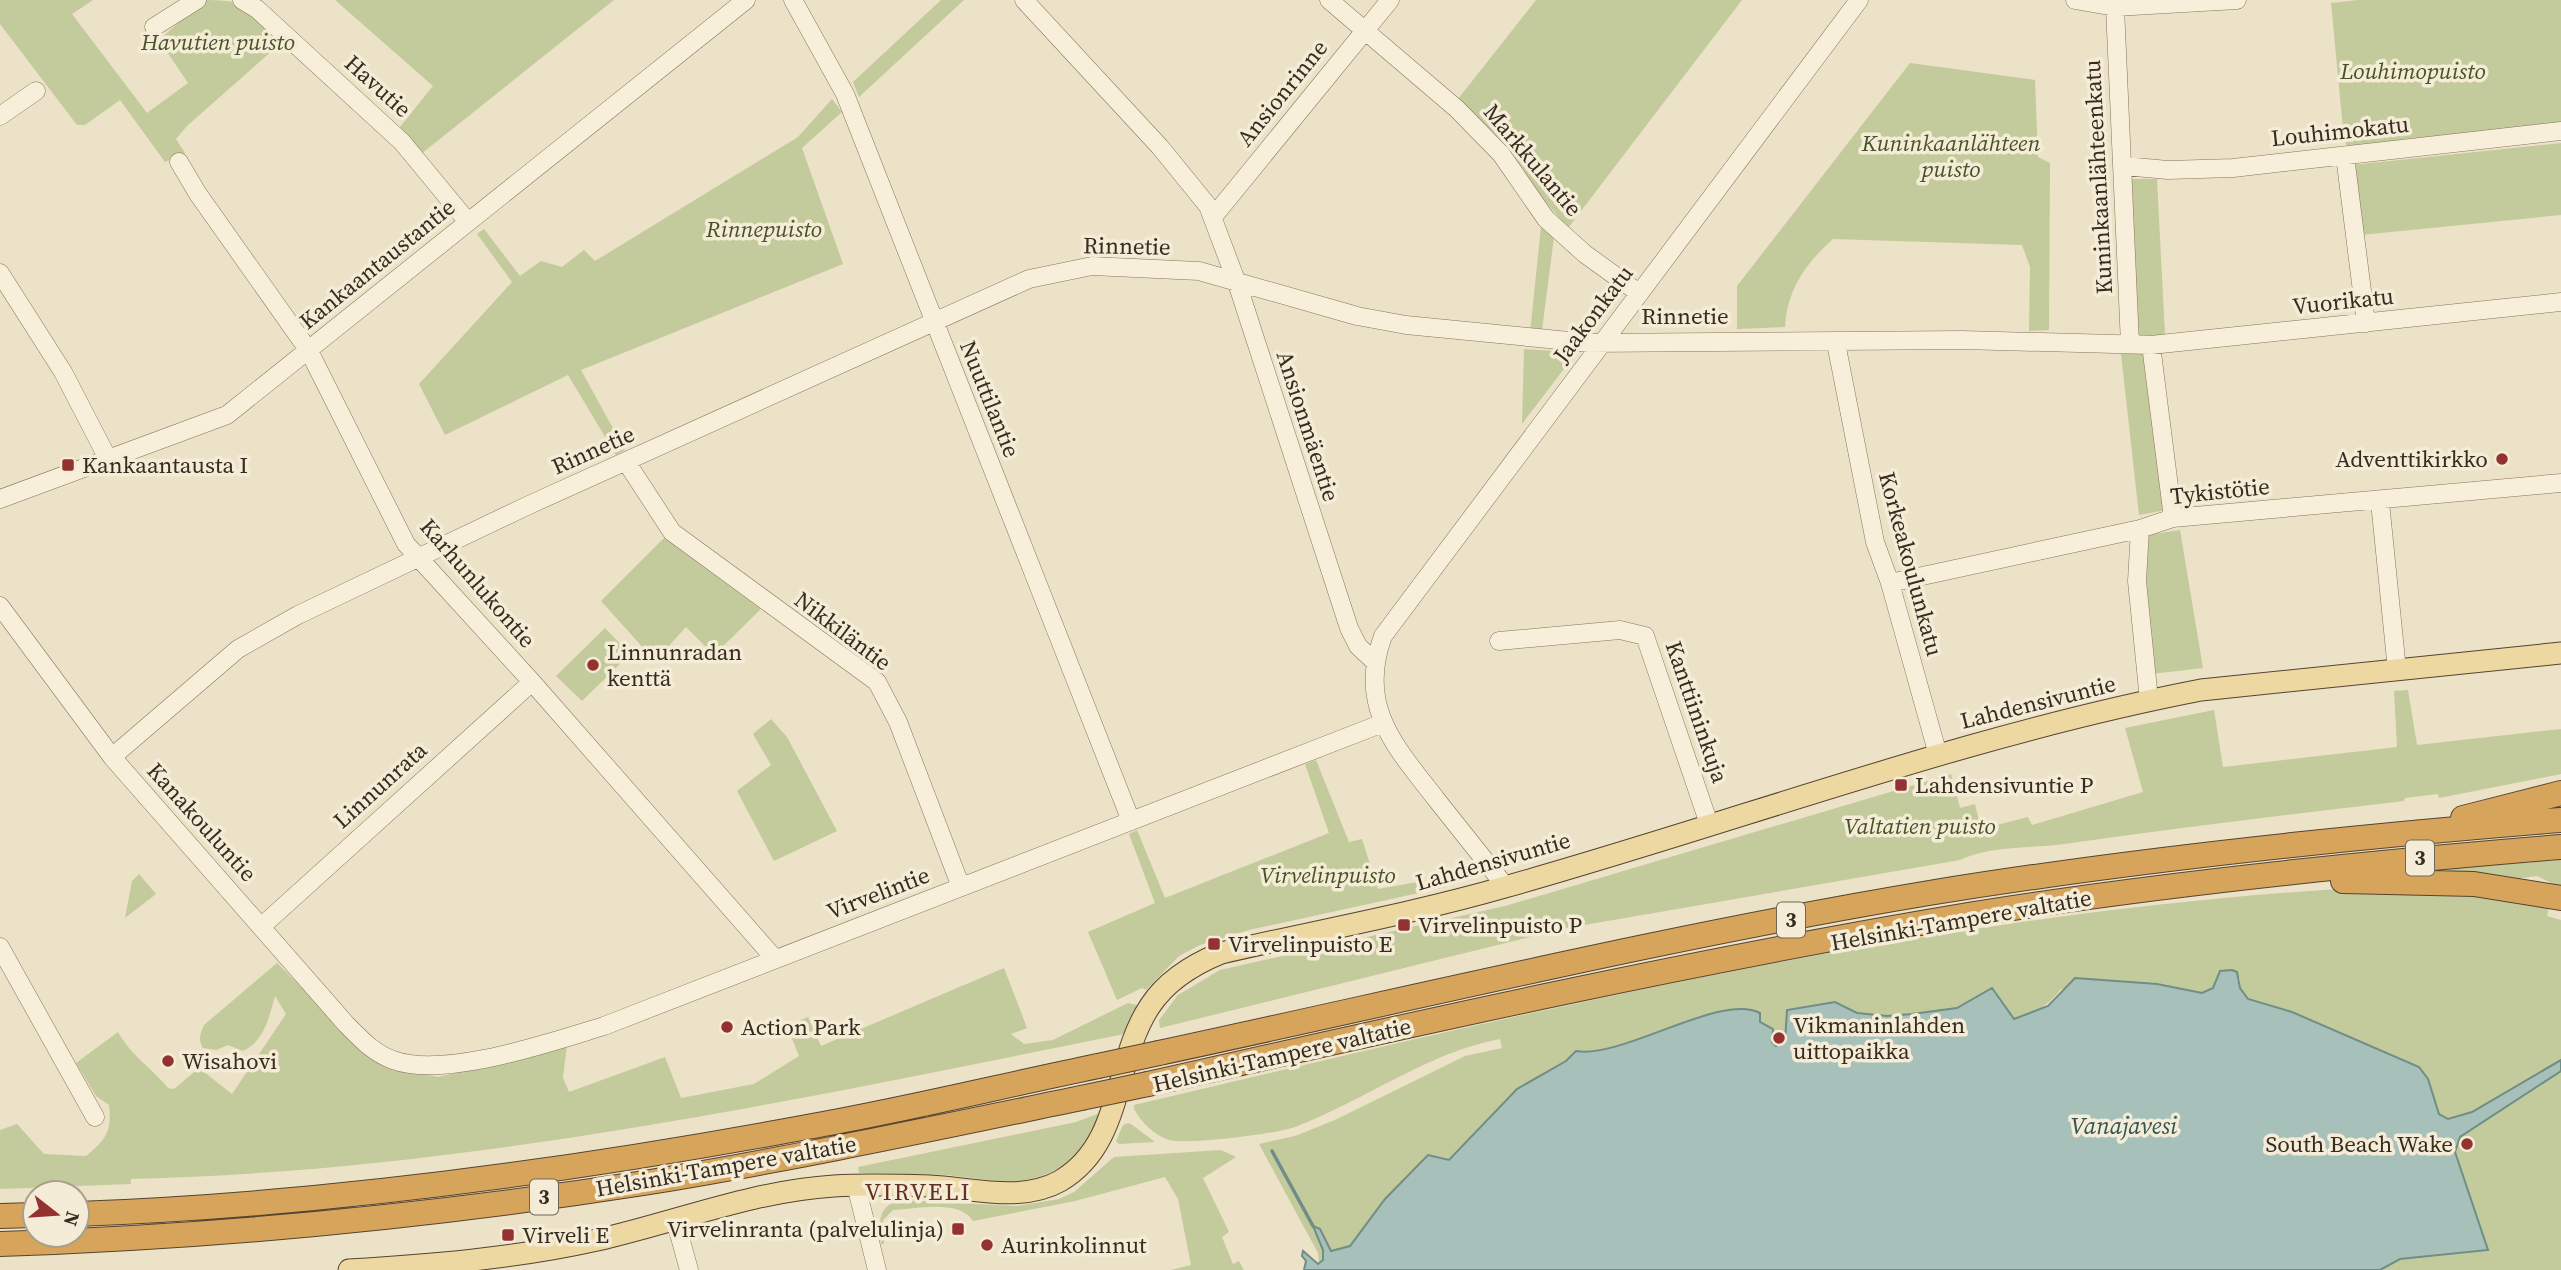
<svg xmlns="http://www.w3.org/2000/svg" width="2561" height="1270" font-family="'Source Serif 4',serif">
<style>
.green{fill:#c3ca9b}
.water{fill:#a8c0ba;stroke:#6f8e87;stroke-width:2}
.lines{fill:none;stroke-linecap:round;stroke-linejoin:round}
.stream{stroke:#6f8e87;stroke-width:3.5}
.minor-casing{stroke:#87745d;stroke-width:19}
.major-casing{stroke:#554331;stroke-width:23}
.highway-casing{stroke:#554331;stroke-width:26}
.minor{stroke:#f7efda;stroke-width:18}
.major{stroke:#edd8a1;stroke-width:21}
.highway{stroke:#d7a45c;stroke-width:24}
.highway-bridge-casing{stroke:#554331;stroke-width:26;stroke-linecap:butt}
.highway-bridge{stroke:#d7a45c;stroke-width:24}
.poi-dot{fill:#933230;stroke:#f4ecd6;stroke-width:2.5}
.labels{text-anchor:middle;stroke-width:7;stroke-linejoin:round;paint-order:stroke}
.shield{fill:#f4ecd6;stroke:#706657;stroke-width:2}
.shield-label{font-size:21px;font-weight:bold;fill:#382c20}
.park-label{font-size:23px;font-style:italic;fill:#475327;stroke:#f4ecd6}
.street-label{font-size:23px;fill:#382c20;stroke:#f4ecd6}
.poi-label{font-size:23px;fill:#382c20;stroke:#f4ecd6;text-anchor:start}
.water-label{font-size:24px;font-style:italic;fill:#305756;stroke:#f4ecd6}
.neighbourhood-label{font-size:24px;letter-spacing:2px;fill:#633121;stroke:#f4ecd6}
</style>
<rect width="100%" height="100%" fill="#ece2c7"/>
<path class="green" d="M0,0H93L72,14L147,113L188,83L159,40L204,0C251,0 252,9 283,41L187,126L176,139L185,153L165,162L120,100L85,125H77L0,24Z
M335,0H614L421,154L400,127L433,86Z
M941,0H964L859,97L853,82Z
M1536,0H1742L1568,228L1458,99Z
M2358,0H2561V126L2349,150L2344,139L2331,3Z
M1910,63L2035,80L2038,157L2050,163L2049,330L2029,331L2030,267L2022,245L1833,239C1806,263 1787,290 1785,327L1737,329V286Z
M832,99L842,112L802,148L843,264L581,370L625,450L616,455L568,375L445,435L419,384L512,282L477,234L484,229L520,276L541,261L562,267L584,250L595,261L798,137Z
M2561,143V215L2361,235L2352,165Z
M2130,179H2157L2165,335L2137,336Z
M1541,226L1554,237L1542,330L1530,333Z
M1524,349L1568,352L1573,357L1522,424Z
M2148,352L2166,510L2139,515L2121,354Z
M2180,530L2203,668L2152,674L2144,591L2147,535Z
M665,537L763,607L714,655L686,627L655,661L601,601Z
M605,628L630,654L582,701L556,676Z
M2408,690L2417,745L2561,729V774L2439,798L2438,794L2405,798L2404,801C2291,814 2178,828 2064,844C2030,849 1991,845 1960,860L1567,928L1160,1028L1159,1020L1178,995L1220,970L1505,906L1951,774L1960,808L1975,804L1981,829L2028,817L2032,825L2143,792L2125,728L2214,710L2223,767L2397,747L2394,691Z
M771,719L787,737L837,831L774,861L737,791L771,765L753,734Z
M1316,760L1349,842L1362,839L1378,889L1440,878L1446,887L1249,930L1200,945L1179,956L1146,990L1142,988L1117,1000L1088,932L1155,903L1129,834L1137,830L1165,898L1329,833L1305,764Z
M2561,860V888L2537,876L2514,879L2414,871Z
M139,874L156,894L125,918L132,881Z
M2394,886L2550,904L2547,916L2561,920V1060L2472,1112L2448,1119L2439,1114L2428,1079L2419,1067L2292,1012L2247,999L2240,988V978L2216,985L2202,993L2157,984L2061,989C2047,1006 2036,1014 2014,1019L1991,988L1957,1008L1912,1014L1887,1016L1857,1013L1835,1002L1787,1010L1785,1043L1776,1046L1771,1033L1760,1023V1013C1722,992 1622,1058 1576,1051L1566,1061L1517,1089L1449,1160L1428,1155L1385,1199L1350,1246L1331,1251L1323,1236L1313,1226L1323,1250L1322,1262L1319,1264L1318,1253L1259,1144L1295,1136L1335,1120L1465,1056L1502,1048L1500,1039C1426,1053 1366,1100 1295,1127C1276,1134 1187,1145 1169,1140C1154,1135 1141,1122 1134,1109V1105C1549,1007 1965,906 2394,886Z
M277,963L380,1065L438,1077L567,1045L563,1078L569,1092L665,1057L681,1098L754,1084L799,1056L787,1026L808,1017L821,1046L1004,968L1027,1028L1011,1034L1024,1044L1053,1040L1128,1003L1141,1006L1124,1034C796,1100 467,1171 131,1179V1184L0,1189V1130L17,1124L44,1154L86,1156C106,1140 112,1131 109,1105L96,1096L76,1063L118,1032C133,1058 149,1065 168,1088L174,1089L199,1068L232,1094L286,1014L275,996C269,1017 264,1042 243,1051L228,1045L216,1050L203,1048C198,1040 200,1034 204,1025Z
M2561,1071V1270H2380L2400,1259L2488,1250L2455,1152L2460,1136Z
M1105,1111L1094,1139L1067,1164L1032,1181L1013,1183L947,1175L859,1173L858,1167L1076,1122Z
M1128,1123L1131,1124L1155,1142L1119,1144L1116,1141L1123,1125Z
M1221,1150L1236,1157L1203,1178L1229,1232L1222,1237L1233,1264L1239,1261L1244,1270H1171L1191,1265L1178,1199L1165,1177L1075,1201L973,1221C959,1199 917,1209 893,1210L883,1220L884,1244H881C880,1223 876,1208 899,1200L1017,1206L1059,1199L1074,1192L1114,1157Z"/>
<path class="water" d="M2232,970L2237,972L2240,988L2248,999L2292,1012L2419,1067L2428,1079L2439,1114L2448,1119L2472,1112L2561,1060V1071L2460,1137L2455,1152L2488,1250L2400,1259L2380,1270H1304L1306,1261L1302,1256L1303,1251L1318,1264L1323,1260V1250L1313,1226L1320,1229L1331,1251L1350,1246L1385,1199L1428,1155L1449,1160L1517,1089L1566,1061L1576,1051C1623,1059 1721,992 1760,1013V1022L1773,1029L1772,1042L1776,1046L1785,1042L1787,1010L1835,1002L1857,1013L1887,1016L1912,1014L1957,1008L1992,988L2014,1019L2048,1006L2075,978L2157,984L2202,993L2213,988L2220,971Z"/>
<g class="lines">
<path class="stream" d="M1272,1151L1313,1226"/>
<defs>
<path id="minor" d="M242,0L257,9L402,142L468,222
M793,0L845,94L1131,821
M1024,0L1160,147L1208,206L1237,283L1349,628L1358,646L1374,661
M1329,0L1457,109L1501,154L1546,219L1585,254L1639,293
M2075,0L2115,7L2237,0
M2115,7L2130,344
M154,27L197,0
M0,116L36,91
M2345,156L2366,323
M179,162L198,194L309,351L406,544L532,682L775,959
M2124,166L2168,170L2233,168L2561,131
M1213,217L1390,0
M0,273L63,372L107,457
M1836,343L1875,542L1890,583L1938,755
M2151,345L2173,518
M627,463L672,532L877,682L898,722L961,887
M0,499L227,415L746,0
M2380,502L2397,670
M2140,529L2137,581L2149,700
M1890,583L2140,529L2173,518L2561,483
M0,606L112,757L346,1024C360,1038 373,1053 393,1060C444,1079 551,1042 604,1026L1383,723
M1499,641L1620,630L1645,636L1709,824
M112,757L238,649L298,615L529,505L1029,279L1092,266L1199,271L1357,316L1406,325L1589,343L1962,340L2151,345L2561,302
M1506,887C1483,858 1459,828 1436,799C1395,746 1357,707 1383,636L1859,0
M262,926L532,682
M0,947L95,1117
M856,1185L877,1270
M675,1219L689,1270"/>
<path id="major" d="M349,1270C431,1265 517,1258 597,1240C676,1222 753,1191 834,1186C866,1184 898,1185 930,1186C972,1188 1021,1203 1060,1181C1124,1144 1113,1061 1150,1006C1167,980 1194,964 1221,953C1316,931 1411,914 1505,887C1737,822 1963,736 2201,690L2561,653"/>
<path id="highway" d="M2463,818L2561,793
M2343,881L2474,884L2561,898
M1159,1053C1415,998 1671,936 1929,893C2138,859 2350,837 2561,820
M1148,1084C1422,1022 1697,960 1974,914C2168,883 2365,863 2561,847
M77,1214C322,1205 566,1172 807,1127C905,1110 1001,1086 1098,1066
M0,1216L35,1215
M0,1244C216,1237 431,1216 644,1183C791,1159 936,1128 1081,1098"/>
</defs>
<use href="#minor" class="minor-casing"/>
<use href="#major" class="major-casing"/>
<use href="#highway" class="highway-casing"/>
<use href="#minor" class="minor"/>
<use href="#major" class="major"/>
<use href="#highway" class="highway"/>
<defs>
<path id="highway-bridge" d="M1098,1066L1159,1053
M1081,1098L1148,1084"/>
</defs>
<use href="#highway-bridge" class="highway-bridge-casing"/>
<use href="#highway-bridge" class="highway-bridge"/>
</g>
<g class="poi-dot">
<circle cx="2502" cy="459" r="7"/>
<rect x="61" y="458" width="14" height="14" rx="3.5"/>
<circle cx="593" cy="665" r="7"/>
<rect x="1894" y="778" width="14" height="14" rx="3.5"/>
<rect x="1397" y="918" width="14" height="14" rx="3.5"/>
<rect x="1207" y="937" width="14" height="14" rx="3.5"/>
<circle cx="727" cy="1027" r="7"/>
<circle cx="1779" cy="1038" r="7"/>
<circle cx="168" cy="1061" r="7"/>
<circle cx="2467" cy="1144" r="7"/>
<rect x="951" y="1222" width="14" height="14" rx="3.5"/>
<rect x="501" y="1228" width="14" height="14" rx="3.5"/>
<circle cx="987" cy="1245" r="7"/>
</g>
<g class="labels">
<g class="shield">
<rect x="2406" y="840.5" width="28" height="35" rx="5"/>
<rect x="1777" y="902.5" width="28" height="35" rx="5"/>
<rect x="530" y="1179.5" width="28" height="35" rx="5"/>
</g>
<g class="shield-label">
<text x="2420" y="865">3</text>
<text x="1791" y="927">3</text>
<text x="544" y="1204">3</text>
</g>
<g class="park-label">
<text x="218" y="50">Havutien puisto</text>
<text x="2413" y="79">Louhimopuisto</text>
<text x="1951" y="151">Kuninkaanlähteen<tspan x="1951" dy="26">puisto</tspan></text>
<text x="764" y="237">Rinnepuisto</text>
<text x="1920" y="834">Valtatien puisto</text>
<text x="1328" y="883">Virvelinpuisto</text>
</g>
<g class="street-label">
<text transform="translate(378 86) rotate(42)" y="8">Havutie</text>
<text transform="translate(1282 93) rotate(-51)" y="8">Ansionrinne</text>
<text transform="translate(2340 131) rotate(-6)" y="8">Louhimokatu</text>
<text transform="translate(1533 160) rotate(50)" y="8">Markkulantie</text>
<text transform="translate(2098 177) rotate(-93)" y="8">Kuninkaanlähteenkatu</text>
<text transform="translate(1127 246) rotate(1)" y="8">Rinnetie</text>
<text transform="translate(377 264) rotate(-39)" y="8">Kankaantaustantie</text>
<text transform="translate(2343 301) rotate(-6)" y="8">Vuorikatu</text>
<text transform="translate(1593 314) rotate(-53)" y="8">Jaakonkatu</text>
<text x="1685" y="324">Rinnetie</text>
<text transform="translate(990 399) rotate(68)" y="8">Nuuttilantie</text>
<text transform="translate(1308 426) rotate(72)" y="8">Ansionmäentie</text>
<text transform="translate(593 450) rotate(-24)" y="8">Rinnetie</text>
<text transform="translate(2220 491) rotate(-6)" y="8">Tykistötie</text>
<text transform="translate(1911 564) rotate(75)" y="8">Korkeakoulunkatu</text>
<text transform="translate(478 583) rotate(49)" y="8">Karhunlukontie</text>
<text transform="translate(843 631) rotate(37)" y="8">Nikkiläntie</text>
<text transform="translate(2038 702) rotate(-14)" y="8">Lahdensivuntie</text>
<text transform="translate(1697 712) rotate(71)" y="8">Kanttiininkuja</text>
<text transform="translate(380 785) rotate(-42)" y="8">Linnunrata</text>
<text transform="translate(202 822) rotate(48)" y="8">Kanakouluntie</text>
<text transform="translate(1493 861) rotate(-16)" y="8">Lahdensivuntie</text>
<text transform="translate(878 893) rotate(-21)" y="8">Virvelintie</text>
<text transform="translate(1961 920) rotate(-10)" y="8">Helsinki-Tampere valtatie</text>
<text transform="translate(1282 1055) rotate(-13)" y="8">Helsinki-Tampere valtatie</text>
<text transform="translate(726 1166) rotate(-10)" y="8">Helsinki-Tampere valtatie</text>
</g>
<g class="poi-label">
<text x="2488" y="467" text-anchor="end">Adventtikirkko</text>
<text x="82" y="473">Kankaantausta I</text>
<text x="607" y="660">Linnunradan<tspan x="607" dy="26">kenttä</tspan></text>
<text x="1915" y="793">Lahdensivuntie P</text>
<text x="1418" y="933">Virvelinpuisto P</text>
<text x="1228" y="952">Virvelinpuisto E</text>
<text x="1793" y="1033">Vikmaninlahden<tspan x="1793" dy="26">uittopaikka</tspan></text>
<text x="741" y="1035">Action Park</text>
<text x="182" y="1069">Wisahovi</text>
<text x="2453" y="1152" text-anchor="end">South Beach Wake</text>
<text x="944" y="1237" text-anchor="end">Virvelinranta (palvelulinja)</text>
<text x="522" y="1243">Virveli E</text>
<text x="1001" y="1253">Aurinkolinnut</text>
</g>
<g class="water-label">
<text x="2124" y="1134">Vanajavesi</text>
</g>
<g class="neighbourhood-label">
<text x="918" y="1200">VIRVELI</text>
</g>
</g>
<g transform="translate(56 1214) rotate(107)"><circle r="33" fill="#f4ecd6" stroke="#a99f8d" stroke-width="2"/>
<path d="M0-5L12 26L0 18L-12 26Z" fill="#933230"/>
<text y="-10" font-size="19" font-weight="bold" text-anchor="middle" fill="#382c20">N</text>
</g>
</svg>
